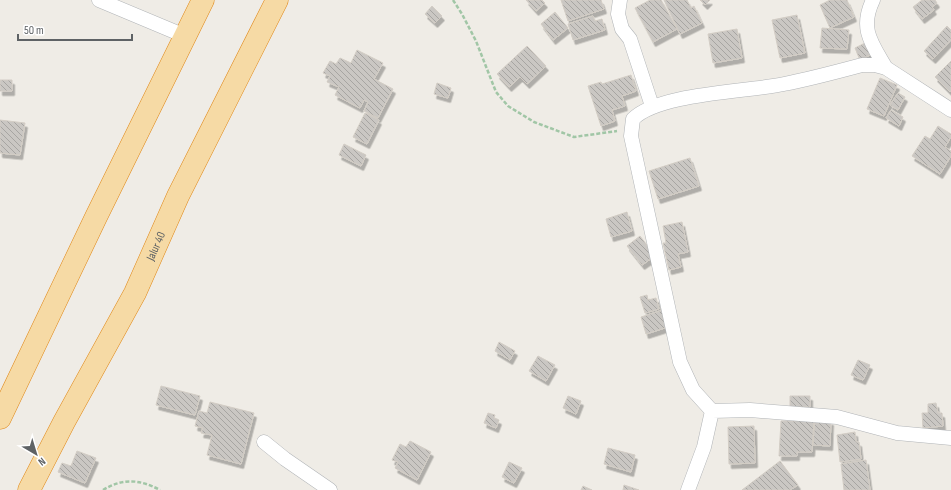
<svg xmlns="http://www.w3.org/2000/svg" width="951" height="490" font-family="'Sofia Sans Condensed',sans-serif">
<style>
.building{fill:url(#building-back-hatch);stroke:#d3cdc5;filter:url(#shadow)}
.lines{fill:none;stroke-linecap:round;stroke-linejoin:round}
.minor-casing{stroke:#b1b4b7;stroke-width:15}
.trunk-casing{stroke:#e08715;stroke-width:23}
.path{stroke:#a1c6a6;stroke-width:2.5;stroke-dasharray:4 2;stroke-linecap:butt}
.minor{stroke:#fff;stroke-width:14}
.trunk{stroke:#f6daa5;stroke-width:22}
.labels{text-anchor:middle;stroke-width:3;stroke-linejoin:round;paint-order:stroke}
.street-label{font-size:12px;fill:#5e6265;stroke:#fff}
</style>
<defs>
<pattern id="building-back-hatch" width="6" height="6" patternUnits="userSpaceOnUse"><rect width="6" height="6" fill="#cac7c3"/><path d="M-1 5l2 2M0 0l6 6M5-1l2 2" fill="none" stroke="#a7a5a2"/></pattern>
<filter id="shadow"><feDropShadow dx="2.5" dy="4.5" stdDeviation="0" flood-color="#0004"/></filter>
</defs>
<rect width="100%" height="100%" fill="#efece6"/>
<path class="building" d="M526,0H542L545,3L536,11Z
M561,0H601L604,9L568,21Z
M650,0H661L677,29L653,42L635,8Z
M664,0H687L691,8L694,6L702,23L680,34Z
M700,0H710L705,5Z
M830,0H847L854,17L830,28L820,5Z
M922,0H935L937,3L932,7L934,10L922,19L913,7Z
M432,6L442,16L435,23L425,14Z
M555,12L568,28L553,40L541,24Z
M797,15L805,53L780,58L772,20Z
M593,16L595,21L602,19L605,30L573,40L568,24Z
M947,26L951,30V40L933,59L924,51Z
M822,28L849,30L847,49L820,48Z
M737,29L742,58L713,63L708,34Z
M865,43L870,55L860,60L855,48Z
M527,46L546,66L527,84L520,77L509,87L497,74Z
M357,50L383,63L374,79L393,89L378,118L364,111L368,102L364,100L360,108L335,95L339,87L327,82L330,76L323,73L330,61L336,64L340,58L351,63Z
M951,61V91L950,92L935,77Z
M631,75L636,91L622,96L625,106L612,110L615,121L601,126L588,86L601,82L602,84Z
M880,78L897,85L884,116L867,109Z
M0,80H12V91H0Z
M437,83L451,88L448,98L434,94Z
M898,93L905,97L898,110L890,105Z
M891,110L903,117L899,126L886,118Z
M365,113L379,120L367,144L353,137Z
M0,120L25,123L20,155L0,153Z
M938,126L951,134V137L945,147L951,151V156L940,174L912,156L925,136L930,139Z
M344,144L366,155L361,166L339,155Z
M690,158L699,186L658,199L649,171Z
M627,212L632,231L611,237L606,219Z
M682,222L688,252L678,254L681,267L669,270L663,243H666L663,226Z
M640,236L655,256L642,265L627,246Z
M647,295L648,300L656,298L659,309L645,313L640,297Z
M663,310L668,327L646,334L641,317Z
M499,342L515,351L510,360L495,351Z
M538,356L555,365L546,381L529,371Z
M858,360L870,365L863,380L851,375Z
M161,386L200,396L195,415L156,405Z
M568,396L581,401L576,414L563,408Z
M790,396H810V407H790Z
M210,402L254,413L241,464L207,455L212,435L201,433L203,428L195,426L199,411L207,413Z
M936,403L938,413H942L943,426L923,428L922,413H928V404Z
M488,413L495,415L494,418L499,420L496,428L484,423Z
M796,417L814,418L812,452H797V456H779L781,421H796Z
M815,420L831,421L830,446L813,445Z
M754,426L755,463L729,464L728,427Z
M855,432L856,442H859L861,459L840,462L837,435Z
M410,441L431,452L417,480L395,468L398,462L392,460L400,444L406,447Z
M608,448L635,455L631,472L604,464Z
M77,451L96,458L85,483L58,472L62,463L71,466Z
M866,460L870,490H844L841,464Z
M780,461L798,485L790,490H742Z
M509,462L522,468L514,483L502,477Z
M624,485L639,490H623Z
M583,486L592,490H581Z"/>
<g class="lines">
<defs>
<path id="minor" d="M99,0L185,36
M620,0L618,14L622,29L630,39L652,106
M873,0C859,29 872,44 886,68
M951,110L886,68L875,65H862C836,72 810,79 784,84C747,92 659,93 633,119L631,136L680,362L693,390L712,411L750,410L837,417L897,433L951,438
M264,442L285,459L330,490
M688,490L704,447L712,411"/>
<g id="trunk">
<path d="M0,418L96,217L203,0"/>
<path id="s1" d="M29,490L64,422L135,293L178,196L277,0"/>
</g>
</defs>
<use href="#minor" class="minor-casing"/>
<use href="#trunk" class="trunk-casing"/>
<path class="path" d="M453,0L462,14L476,41L496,92L508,106L534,122L574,137L617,131
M103,490C123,478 139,479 160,490"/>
<use href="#minor" class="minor"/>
<use href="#trunk" class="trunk"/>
</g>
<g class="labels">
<g class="street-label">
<text dy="4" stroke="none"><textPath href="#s1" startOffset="275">Jalur 40</textPath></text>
</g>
</g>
<g transform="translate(36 454) rotate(142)" stroke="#ffffff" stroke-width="3" paint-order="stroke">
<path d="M0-3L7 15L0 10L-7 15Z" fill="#5e6265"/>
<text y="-6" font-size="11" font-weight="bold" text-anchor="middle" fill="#5e6265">N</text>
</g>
<path d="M18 34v6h114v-6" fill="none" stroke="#5e6265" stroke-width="2"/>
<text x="24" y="34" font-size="12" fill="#5e6265" stroke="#ffffff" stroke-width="3" paint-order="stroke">50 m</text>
</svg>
